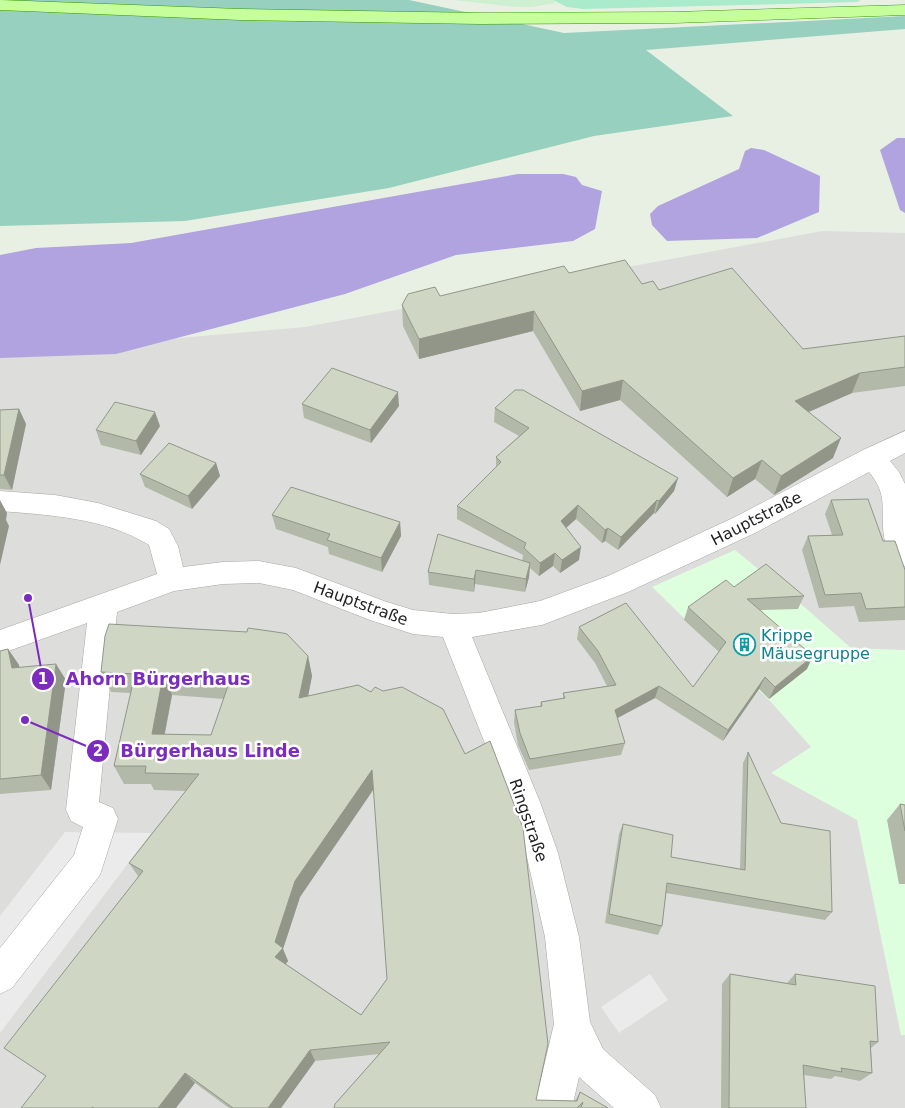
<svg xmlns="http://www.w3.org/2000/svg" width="905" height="1108" font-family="'DejaVu Sans',sans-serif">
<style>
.residential{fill:#dddddb}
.education{fill:#deffde}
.farmland{fill:#cfefd1}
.grass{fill:#a9ebca}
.forest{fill:#98d0bf}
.parking{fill:#ebebeb}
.water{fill:#b0a3df}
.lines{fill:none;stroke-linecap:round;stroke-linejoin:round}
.minor-casing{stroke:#a6a6a6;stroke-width:1}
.major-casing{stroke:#349900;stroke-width:1}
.minor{fill:#fff;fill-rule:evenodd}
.major{fill:#c6fe9b;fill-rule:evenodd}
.wall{fill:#b2b9a9;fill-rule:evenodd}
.shaded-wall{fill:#919689}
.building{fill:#cfd7c4;stroke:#919689;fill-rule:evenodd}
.labels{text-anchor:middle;stroke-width:5;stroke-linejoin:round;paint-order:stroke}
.street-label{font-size:16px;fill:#1f1f1f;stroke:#fff}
.culture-label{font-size:16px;fill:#0d838f;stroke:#fff;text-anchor:start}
.leader{fill:none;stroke:#7b2cbf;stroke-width:2}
.callout-dot{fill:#7b2cbf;stroke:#fff;stroke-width:2}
.mark-label{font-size:15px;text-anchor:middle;font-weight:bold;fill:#fff}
.callout-label{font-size:18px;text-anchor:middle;font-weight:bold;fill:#7b2cbf;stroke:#fff;stroke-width:5;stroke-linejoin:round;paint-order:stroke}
</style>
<rect width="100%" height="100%" fill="#e8f0e4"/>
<path class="residential" d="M822,231L905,233V1108H0V354L305,327Z"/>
<path class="education" d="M735,550L801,604L851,648L905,650V1035H901L857,820L771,773L811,747L770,701L652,587Z"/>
<path class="farmland" d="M453,0H553L555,3L532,7H516Z"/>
<path class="grass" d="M553,0H861L857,2L583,9L567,7Z"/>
<path class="forest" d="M0,0H409L564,33L905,16V29L646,50L733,116L594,136L389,188L185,221L0,226Z"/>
<path class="parking" d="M65,832L151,833L0,1033V916Z
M650,974L668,1000L619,1033L601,1007Z"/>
<path class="water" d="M897,138H905V213L900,210L880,150Z
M751,148L764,150L820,176L819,212L757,238L667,241L652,225L650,214L658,206L739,169L745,151Z
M518,174H563L576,177L582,185L602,191L595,229L573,241L456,255L345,294L116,354L0,358V255L36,248L131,243Z"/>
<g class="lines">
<defs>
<path id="minor" d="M905,431V453L890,461L899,472L905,484V566L895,563C891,555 886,546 884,537C880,509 889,496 869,472L755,533L628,592L542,625L472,637L540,802L558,853L579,937L590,1022L603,1049L655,1095L661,1108H614L579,1077L572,1108H534L554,1024L545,937L526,853L508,802L443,637L413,634L370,620L293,590L259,583L223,584L174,591L117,612L99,802L113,808L118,819L100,875L12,988L0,994V948L74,855L83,827L71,821L66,810L87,623L0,654V630L157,574L149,545C106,518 50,515 0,511V491L55,495L98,503L156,521L169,529L178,546L183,567L223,562L259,561L296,568L384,601L413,610L453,614L479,613L540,601L608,576L735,517L863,450Z"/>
<path id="major" d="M0,0L240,9L481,13L674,12L905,5V15L674,23L481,24L240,20L0,10Z"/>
</defs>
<use href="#minor" class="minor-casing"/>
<use href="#major" class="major-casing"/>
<use href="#minor" class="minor"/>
<use href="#major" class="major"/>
</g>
<path class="wall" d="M569,273L642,284L659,290L803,349L905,336V386L852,393L808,412L833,458L774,495L755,479L727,497L620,400L580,411L533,331L419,359L403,326L402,305L440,296Z
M302,404L399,406L371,443L304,418Z
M495,408L678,478L674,491L655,514L654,513L618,550L605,541L602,543L576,519L566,528L579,560L560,573L553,566L539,576L530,568L529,577L525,592L475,584L474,592L429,585L428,572L522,561L523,555L457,519V506L496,467V457L519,436L494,422Z
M19,409L26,424L12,490L0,489V410Z
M160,426L141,455L101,445L96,430Z
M216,463L220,476L192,509L145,487L140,474Z
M831,500L883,541L905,570V620L859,622L854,606L819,608L802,550L808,536L832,535L825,514Z
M272,515L400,522L401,536L382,572L329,554L328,547L276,529Z
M734,587L804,596L798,609L761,610L807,669L769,699L759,689L723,741L655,698L617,718L625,743L621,755L529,770L518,745L514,722L515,710L540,707L541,702L563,698V693L607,686L595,663L577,639L579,627L693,687L719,652L684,620L688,607Z
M8,649L19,665V667L66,680L51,790L0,794V651Z
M308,656L312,676L308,696L358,685L536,1100L575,1101L580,1092L608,1108H334L379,1054L315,1061L281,1108H229L195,1083L46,1076L138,876L129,863L186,791L154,790L151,784H124L114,766L131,693L111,692L101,672ZM172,695L224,699L211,735L165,734ZM374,789L387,979L361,1015L286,964L288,961L283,949L300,897Z
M748,752L781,823L832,912L825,920L666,893L662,926L658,935L605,923L619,834L623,824L671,857L740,869L743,763Z
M900,804L905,805V884H899L887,820Z
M730,974L787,983L795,974L878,1042L871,1048L872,1073L860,1081L835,1076L831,1079L804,1075L806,1108H721L722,984Z"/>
<path class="shaded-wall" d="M534,311L533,331L419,359V339Z
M860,373L852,393L788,421L795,401Z
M623,380L620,400L580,411L582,391Z
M398,392L399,406L371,443L370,430Z
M19,409L26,424L12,490L4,475Z
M155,412L160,426L141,455L136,441Z
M841,438L833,458L774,495L781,476Z
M762,460L755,479L727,497L733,478Z
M216,463L220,476L192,509L188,496Z
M678,478L674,491L655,514L659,501Z
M0,500L7,513L6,520L9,526L0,565Z
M657,500L654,513L618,550L621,537Z
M578,505L576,519L559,534L561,521Z
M400,522L401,536L382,572L381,558Z
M608,528L605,541L602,543L605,530Z
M581,547L579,560L560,573L562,560Z
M555,553L553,566L539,576L540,563Z
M530,563L529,577L525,592L526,579Z
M476,570L475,584L474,592V579Z
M8,649L19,665L22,684L12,668Z
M308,656L312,676L304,717L299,698Z
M813,656L807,669L769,699L775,687Z
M56,664L66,680L51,790L41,775Z
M163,676L172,695L161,752L152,734Z
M765,677L759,689L723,741L728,730Z
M659,686L655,698L612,721L615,710Z
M372,770L375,787L300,897L283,949L288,961L281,970L275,957V942L295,881Z
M310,1050L315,1061L281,1108H268Z
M185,1073L195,1083L176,1108H158Z"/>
<path class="building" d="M625,260L642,284L653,281L659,290L732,268L803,349L905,336V367L860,373L795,401L841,438L781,476L762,460L733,478L623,380L582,391L534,311L419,339L402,305L408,294L435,287L440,296L564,266L569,273Z
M332,368L398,392L370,430L302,404Z
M515,390H523L678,478L659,501L657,500L621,537L608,528L605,530L578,505L561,521L581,547L562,560L555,553L540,563L524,548L526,543L457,506L501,462L496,457L529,428L495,408Z
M115,402L155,412L136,441L96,430Z
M19,409L4,475H0V410Z
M169,443L216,463L188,496L140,474Z
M291,487L400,522L381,558L327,540L330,534L272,515Z
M868,499L883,541H895L905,570V607L866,609L861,593L825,595L808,536L843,535L831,500Z
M438,534L530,563L526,579L476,570L474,579L428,572Z
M766,564L804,596L747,599L813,656L775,687L765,677L728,730L659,686L615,710L625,743L530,759L520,733L515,710L542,706L541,702L565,698L563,693L616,685L598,651L579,627L626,603L693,687L726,642L688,607L726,580L734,587Z
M109,624L247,632L248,628L283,633L287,634L308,656L299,698L358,685L371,692L375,687L383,691L402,687L443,709L465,754L490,741L523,828L548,1044L536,1100L577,1101L580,1092L608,1108H581L583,1102L577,1108H334L335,1104L390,1042L310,1050L268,1108H233L185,1073L158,1108H94L92,1107V1108H21L46,1076L4,1048L143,871L129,863L199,774L145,773L146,766H114L135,674L101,672L105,636ZM163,676L230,680L211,735L152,734ZM372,770L387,979L361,1015L275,957L283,948L275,942L295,881Z
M8,649L12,668L56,664L41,775L0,779V651Z
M748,752L781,823L830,831L832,912L667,883L662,926L609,914L623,824L673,835L671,857L745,870Z
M900,804L905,805V831Z
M730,974L796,985L795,974L875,986L878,1042L870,1041L872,1073L841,1068L842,1072L803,1065L806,1108H729Z"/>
<defs>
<symbol id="building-ring" viewBox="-11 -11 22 22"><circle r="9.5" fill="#fff" stroke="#0f9aa8" stroke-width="1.5"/><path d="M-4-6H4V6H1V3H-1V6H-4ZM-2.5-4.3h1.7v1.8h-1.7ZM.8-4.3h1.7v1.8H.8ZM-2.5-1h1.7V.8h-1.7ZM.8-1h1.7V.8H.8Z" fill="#0f9aa8"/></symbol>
</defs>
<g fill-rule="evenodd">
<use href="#building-ring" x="732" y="632" width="25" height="25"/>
</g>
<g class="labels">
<g class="street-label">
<text transform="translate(756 518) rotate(-27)" y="6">Hauptstraße</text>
<text transform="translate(361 603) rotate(20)" y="6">Hauptstraße</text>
<text transform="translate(529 820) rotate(71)" y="6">Ringstraße</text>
</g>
<g class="culture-label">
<text x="761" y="641">Krippe<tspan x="761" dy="18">Mäusegruppe</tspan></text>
</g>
</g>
<path class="leader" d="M28 598L43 679M25 720L98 751"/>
<g class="callout-dot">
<circle cx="28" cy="598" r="5"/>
<circle cx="25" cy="720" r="5"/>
<circle cx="43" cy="679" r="12"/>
<circle cx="98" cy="751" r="12"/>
</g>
<g class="mark-label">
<text x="43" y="684">1</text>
<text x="98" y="756">2</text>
</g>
<g class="callout-label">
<text x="158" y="685">Ahorn Bürgerhaus</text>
<text x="210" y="757">Bürgerhaus Linde</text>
</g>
</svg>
